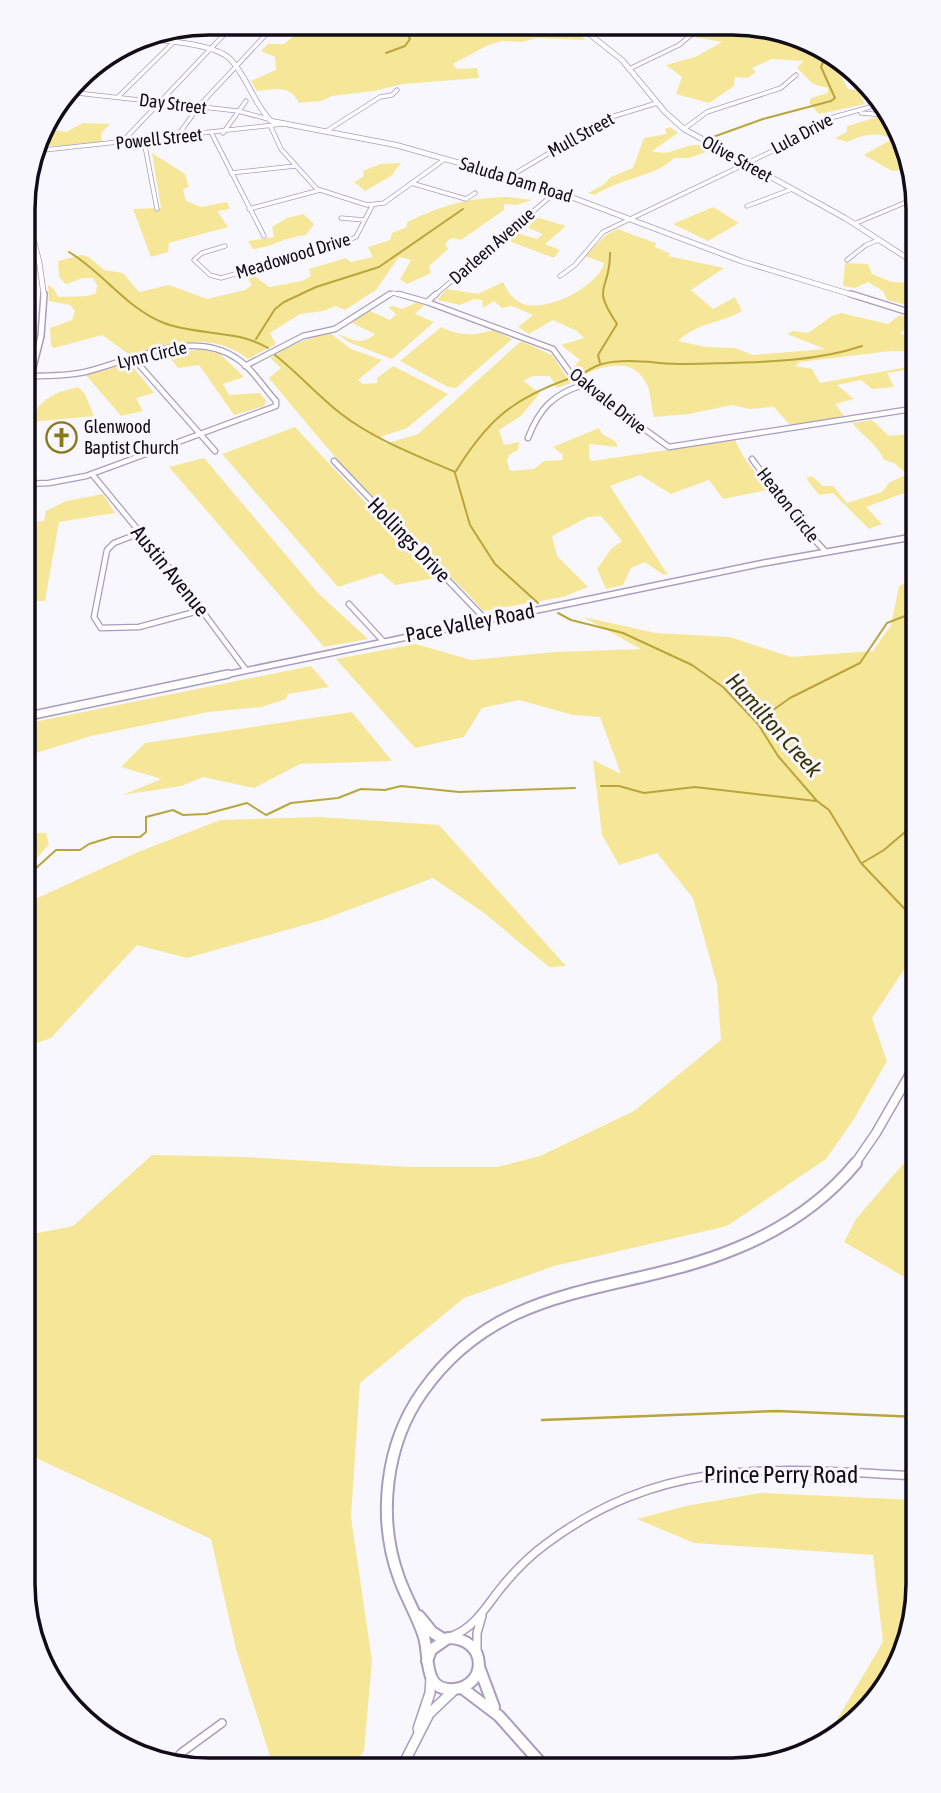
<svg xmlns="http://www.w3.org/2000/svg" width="941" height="1793" font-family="'Asap Condensed',sans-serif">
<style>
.green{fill:#f5e797}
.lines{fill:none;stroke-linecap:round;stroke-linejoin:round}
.stream-far1{stroke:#b8a63c;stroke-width:2}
.stream{stroke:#b8a63c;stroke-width:2.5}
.minor-far2-casing{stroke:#a79ebf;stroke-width:5}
.minor-far1-casing{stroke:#a79ebf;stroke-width:7}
.minor-casing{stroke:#a79ebf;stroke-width:10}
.tertiary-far3-casing{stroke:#a79ebf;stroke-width:6}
.tertiary-far2-casing{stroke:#a79ebf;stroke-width:8}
.tertiary-far1-casing{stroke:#a79ebf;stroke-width:10}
.tertiary-casing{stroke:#a79ebf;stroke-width:12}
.secondary-far1-casing{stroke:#a79ebf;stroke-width:11}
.secondary-casing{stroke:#a79ebf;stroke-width:14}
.minor-far2{stroke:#fff;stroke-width:3.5}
.minor-far1{stroke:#fff;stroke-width:4.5}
.minor{stroke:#fff;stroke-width:7}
.tertiary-far3{stroke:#fff;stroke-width:4.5}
.tertiary-far2{stroke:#fff;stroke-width:5}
.tertiary-far1{stroke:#fff;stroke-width:7}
.tertiary{stroke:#fff;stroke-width:9}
.secondary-far1{stroke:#fff;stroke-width:8}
.secondary{stroke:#fff;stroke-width:10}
.labels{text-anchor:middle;stroke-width:6;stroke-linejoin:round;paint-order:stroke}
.far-street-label{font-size:18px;fill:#100c18;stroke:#f9f7fe}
.far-poi-label{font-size:18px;fill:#100c18;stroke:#f9f7fe;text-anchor:start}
.street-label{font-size:21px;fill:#100c18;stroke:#f9f7fe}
.water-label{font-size:23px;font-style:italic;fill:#393103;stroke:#f9f7fe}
.near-street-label{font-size:24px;fill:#100c18;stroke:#f9f7fe}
.rim{fill:none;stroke:#100c18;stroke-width:3.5}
</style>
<rect width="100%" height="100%" fill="#f9f7fe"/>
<path class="green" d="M264,23L498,25L582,36L585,40L537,38L522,42L502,41L488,45L453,64L457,69L477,68L479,78L403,84L374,91L332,96L321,101L299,103C290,84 275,89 257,91L251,81L276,70L275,57L261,51L268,44H284L295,35V30Z
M658,26H768L849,66L841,76L848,89L858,90L865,104L819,114L809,103L811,98L828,93V88L813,84L797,68L803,61L772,59L752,68L756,72L748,78L735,77L734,86L709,103L676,94L682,77L666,65L695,57L722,42L683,35Z
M886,116L908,150L912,169L892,171L864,155L892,139C877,131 862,135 847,142L835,138L847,132V126C861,123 872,117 886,116Z
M83,123L110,124L101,133L102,143L36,147L40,132L45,128L66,132Z
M670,127L678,133L652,151C677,159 687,135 712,150L689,158H674C657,176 620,178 595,195L588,193L603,185L611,177L633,168L644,138L667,134L665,129Z
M152,153L185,174L189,187L183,189L186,201L201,207L227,202L230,209L217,211L228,227L169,243L168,252L151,257L133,209L161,208Z
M401,163L391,176L365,191L354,182L364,176L363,171L380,164Z
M507,197L532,200L516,205L504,204V210L461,240L452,238L445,243L448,249L429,266L431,273L407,284L400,279L411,260L399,257L376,290L345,310L336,306L323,311L300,314L270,333L276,344L248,359C211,330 171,344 130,355L102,335L54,348L51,345L50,328L72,320L75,311L70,305L49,301L48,285L54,289L58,297L88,296L96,293L97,285L93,278H83L66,284L59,277L58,261L81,255L89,257L104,270L123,273L139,292L169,285L207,299L245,290L252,285L246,276L252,274L269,287L302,281L311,276L309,269L346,258L351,262L373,257L368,247L390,240L392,233L407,227V222C443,205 467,198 507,197Z
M713,207L739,223L708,241L673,224Z
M303,214L314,224L306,235C284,237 273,247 253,249L248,241L274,237L272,227L287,218Z
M536,217L566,226L545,244L560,250L554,258L509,241L517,233L537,239L543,234L528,228Z
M617,229L656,243L655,247L671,254L668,256L724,268L691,290L713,309L735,297L742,311C719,324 698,322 678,341L706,347L735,348L753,355L825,349L787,334L793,331L808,333L832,316L841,313L888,324L900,315L916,321L900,333L918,343V352L891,351L800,362L795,366L812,369L820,383L918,365V368L887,373L894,387L872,389L861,380L837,385L854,399L835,404L845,417L791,426L774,407L749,409L732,405L689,414L654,417C651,407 651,393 647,385C633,355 602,366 579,377L572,369L580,360L561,345L584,338L577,331L553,320L529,334L518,327L533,315L512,306L502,308L494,301L483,308L482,300L474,299L460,305L437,300L447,289L478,294L503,282C507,290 512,299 521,303C544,314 598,287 604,263L585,256L606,235Z
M845,263L868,264L872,274L892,282L918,283V300L910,306L887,300L883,291L868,282L855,288L843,286Z
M36,283V290L31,298L38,328L27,329L24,327V293L30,284Z
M415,303L425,304L415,314L434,322L392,359L348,342L338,334C354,340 361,346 375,334L352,323L368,310L390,320L396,314L388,307L393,306L402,309Z
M441,327C459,336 474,336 493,330L512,339L456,388L448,387L400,361Z
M330,333L351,349L382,360L358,380L363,384L377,383V378L393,366L448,394L407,428L380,437L385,444L418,434L521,341L552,355L571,383L557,388L550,376H533L523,381L540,393L521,416L499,430L504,445L519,442L518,450L509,455L507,461L510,471L534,469L544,461L562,460L563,455L553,447L599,428L602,434L615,441L618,447L589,444V458L592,461L735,440L743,456L768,490L723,499L709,480L671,494L640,475L610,486L668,575L662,574L645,562L631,568L623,585L606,589L597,569L611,549L622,541L601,516L588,517L552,536L557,556L588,587L563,597L483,611C462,586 438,566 415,543C363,491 315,434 269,378L281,368L270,358C289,346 308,337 330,333Z
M201,349L220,354L244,377L223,384L229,395L260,393L266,401L264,406L234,415L199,365L178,368L167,354Z
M130,363L154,393L136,398L143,411L121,416L86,375Z
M78,387L85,394L94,416L32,422C37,398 57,392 78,387Z
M872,420L889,436L918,433V488L866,507L882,524L869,529L833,493L819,495L806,478L812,476L823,486H833L847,503L882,492L889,483L907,474L894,463L884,460C878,445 863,436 852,423Z
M295,427L436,578L395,585L381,573L338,587L222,454Z
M204,458L318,593L368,639L324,647L169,467Z
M103,494L115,513L59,522L45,601H24V522L44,521L46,511L66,501Z
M918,576V956L909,962L872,1018L887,1061L854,1119L826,1159L727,1226L554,1266L464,1298L360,1383L351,1517L372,1661L364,1751L350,1769H274L236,1649L211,1539L23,1452V1236L73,1226L152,1155L246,1157L409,1167H497L540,1156L634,1111L721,1040L717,984L693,898L657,853L619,865L602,835L593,760L621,774L600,717L573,715L519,700L482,708L464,737L415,748L336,659L416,644L471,660L555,652L641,649L583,617L656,633L730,637L791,657L873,651L891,625L899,586Z
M311,666L329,687L288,694L286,699L262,707L209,712L91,736L33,754L24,742V724Z
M352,712L392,761L300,764L254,788L203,777L181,786L122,795L162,779L121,767L145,743Z
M320,817L439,825L566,966L549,967L484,913L433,878L322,920L187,958L137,945L51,1038L23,1048L24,904L138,852L220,820Z
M27,833H46L49,844L33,863L24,870V835Z
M904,1163L918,1169V1285L844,1242L856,1219Z
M760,1493L918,1500V1596L879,1698L829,1733L883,1642L873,1555L694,1543L637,1519L686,1506Z"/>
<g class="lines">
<path class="stream-far1" d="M386,53L405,46L410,39L402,24
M713,137L763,119L831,101L835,98L821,67L826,55
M69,252C103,272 127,309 164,323C198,336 236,329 268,348
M256,339L275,309L284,302L316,287L379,267L463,209
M275,355C298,373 317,395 340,413C373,439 416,455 455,472
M600,363L598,355L617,324C590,283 610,294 610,253
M578,376C586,372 594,366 602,364C629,357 662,365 689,364C745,362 809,364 862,346
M456,471C487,421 512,399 568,379
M455,473L470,525L495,564L538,603
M558,613L571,620L623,633L692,665L723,687L758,724L778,756L817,801L829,810L861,863L918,923
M759,724L766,715L790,698L860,663L887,623L918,611
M601,786H619L644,793L695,787L816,801
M862,863L884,850L918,821
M24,879L56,850H80L89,844L112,837H140L146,832V817L173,810L183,815L206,814L247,803L266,815L291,803L338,798L361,789L385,790L401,786L459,792L575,788"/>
<path class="stream" d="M542,1420L777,1411L918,1417"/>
<defs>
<path id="minor-far2" d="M520,25L585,31
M629,69L679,45L702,26
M77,93L238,111L268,119
M118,97L189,27
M861,113L885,115
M271,127L281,149L317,189L367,205L384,203L445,159
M684,129L707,112L781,88L796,75
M328,130L380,97L392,95L397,90
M223,133L246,101
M212,134L264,236
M176,138L199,106L271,29L253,23
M144,141L157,209
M121,143L235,23
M35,151L283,124
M231,173L295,166
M509,177L608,118L657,103
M411,183L466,199L475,193
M747,206L792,189
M249,209L320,190
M341,218L364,220
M854,224L916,198
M225,246L202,253L194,260L210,275L221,278L339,244L356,237L372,206
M847,260L866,245L879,240
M560,276L575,265L603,232L810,133L827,119L870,107L871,99L858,79
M387,296L393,293L405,296
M434,296L557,191"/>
<path id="minor-far1" d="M399,294L427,302L553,349L574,378L669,447L918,408
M427,302L436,294
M134,359L215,451
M245,366L303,336L335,329L390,294
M528,438C539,409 553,394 583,385
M752,459L798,522L825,551
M334,461L485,619
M92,474L180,581L246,670
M24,484L49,483L86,476L276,406V401C263,387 252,368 236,358C191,328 131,361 85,372C66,376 49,376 31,376
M140,533L114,543L107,550L94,617L101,628L139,627L202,610
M349,604L383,641"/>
<path id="minor" d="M452,1636C473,1628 484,1610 497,1593C511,1575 528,1557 546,1544C666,1454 778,1469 918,1476
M477,1651V1633L482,1616
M173,1763L181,1753L222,1723"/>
<path id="tertiary-far3" d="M578,25L622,60L665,112L684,129L845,218L918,265
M138,37C162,41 218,43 232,61C248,79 254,104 271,121L396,145L547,188L741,261L856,296
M52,114L130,42
M24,204L39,261L44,296"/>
<path id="tertiary-far2" d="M851,294L918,315
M24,403L41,336L44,294
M220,676L764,563L918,536"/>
<path id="tertiary-far1" d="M24,717L228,674"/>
<path id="tertiary" d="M418,1729L430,1693L431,1678
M401,1769L429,1714L454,1690"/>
<path id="secondary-far1" d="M854,1165L876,1133L918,1060"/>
<path id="secondary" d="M419,1616L432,1632L443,1639
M427,1661L431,1650L448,1638C488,1638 488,1686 454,1689C422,1692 430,1656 424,1637C418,1617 406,1598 399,1578C377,1518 385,1444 423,1391C503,1278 623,1296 737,1248C783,1229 824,1202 856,1163
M479,1667L494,1707
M462,1688L499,1716L547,1770"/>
</defs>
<use href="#minor-far2" class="minor-far2-casing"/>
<use href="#minor-far1" class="minor-far1-casing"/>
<use href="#minor" class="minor-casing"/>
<use href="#tertiary-far3" class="tertiary-far3-casing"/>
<use href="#tertiary-far2" class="tertiary-far2-casing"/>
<use href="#tertiary-far1" class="tertiary-far1-casing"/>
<use href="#tertiary" class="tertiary-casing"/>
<use href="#secondary-far1" class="secondary-far1-casing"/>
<use href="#secondary" class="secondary-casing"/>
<use href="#minor-far2" class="minor-far2"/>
<use href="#minor-far1" class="minor-far1"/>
<use href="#minor" class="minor"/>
<use href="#tertiary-far3" class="tertiary-far3"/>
<use href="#tertiary-far2" class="tertiary-far2"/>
<use href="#tertiary-far1" class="tertiary-far1"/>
<use href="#tertiary" class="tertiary"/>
<use href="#secondary-far1" class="secondary-far1"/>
<use href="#secondary" class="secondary"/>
</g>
<defs>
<symbol id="church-ring" viewBox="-11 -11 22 22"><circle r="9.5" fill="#f9f7fe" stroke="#88791d" stroke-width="1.5"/><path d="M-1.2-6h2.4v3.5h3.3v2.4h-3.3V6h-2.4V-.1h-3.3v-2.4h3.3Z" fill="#88791d"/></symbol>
</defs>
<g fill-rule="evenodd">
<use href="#church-ring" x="44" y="420" width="35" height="35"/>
</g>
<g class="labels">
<g class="far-street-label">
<text transform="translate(173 104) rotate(7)" y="6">Day Street</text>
<text transform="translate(802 134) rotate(-28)" y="6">Lula Drive</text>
<text transform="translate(581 135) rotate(-29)" y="6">Mull Street</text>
<text transform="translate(159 139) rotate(-6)" y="6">Powell Street</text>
<text transform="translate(737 159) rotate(29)" y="6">Olive Street</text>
<text transform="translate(516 180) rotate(17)" y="6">Saluda Dam Road</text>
<text transform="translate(492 246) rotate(-41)" y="6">Darleen Avenue</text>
<text transform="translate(293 256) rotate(-17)" y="6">Meadowood Drive</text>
<text transform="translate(152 355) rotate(-13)" y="6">Lynn Circle</text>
<text transform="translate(608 401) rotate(39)" y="6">Oakvale Drive</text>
<text transform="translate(788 505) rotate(52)" y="6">Heaton Circle</text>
</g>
<g class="far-poi-label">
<text x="84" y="433">Glenwood<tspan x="84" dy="21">Baptist Church</tspan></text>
</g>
<g class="street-label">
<text transform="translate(409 540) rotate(46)" y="7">Hollings Drive</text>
<text transform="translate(170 571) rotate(51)" y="7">Austin Avenue</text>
<text transform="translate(470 623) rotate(-11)" y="7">Pace Valley Road</text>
</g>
<g class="water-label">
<text transform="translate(774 725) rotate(48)" y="8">Hamilton Creek</text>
</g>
<g class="near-street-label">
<text x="781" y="1483">Prince Perry Road</text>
</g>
</g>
<path d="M0 0H941V1793H0ZM209 35H732A174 174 0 0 1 906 209V1584A174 174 0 0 1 732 1758H209A174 174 0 0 1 35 1584V209A174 174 0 0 1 209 35Z" fill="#f9f7fe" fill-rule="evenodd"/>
<path class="rim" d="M209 35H732A174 174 0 0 1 906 209V1584A174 174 0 0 1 732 1758H209A174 174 0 0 1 35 1584V209A174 174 0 0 1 209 35Z"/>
</svg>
